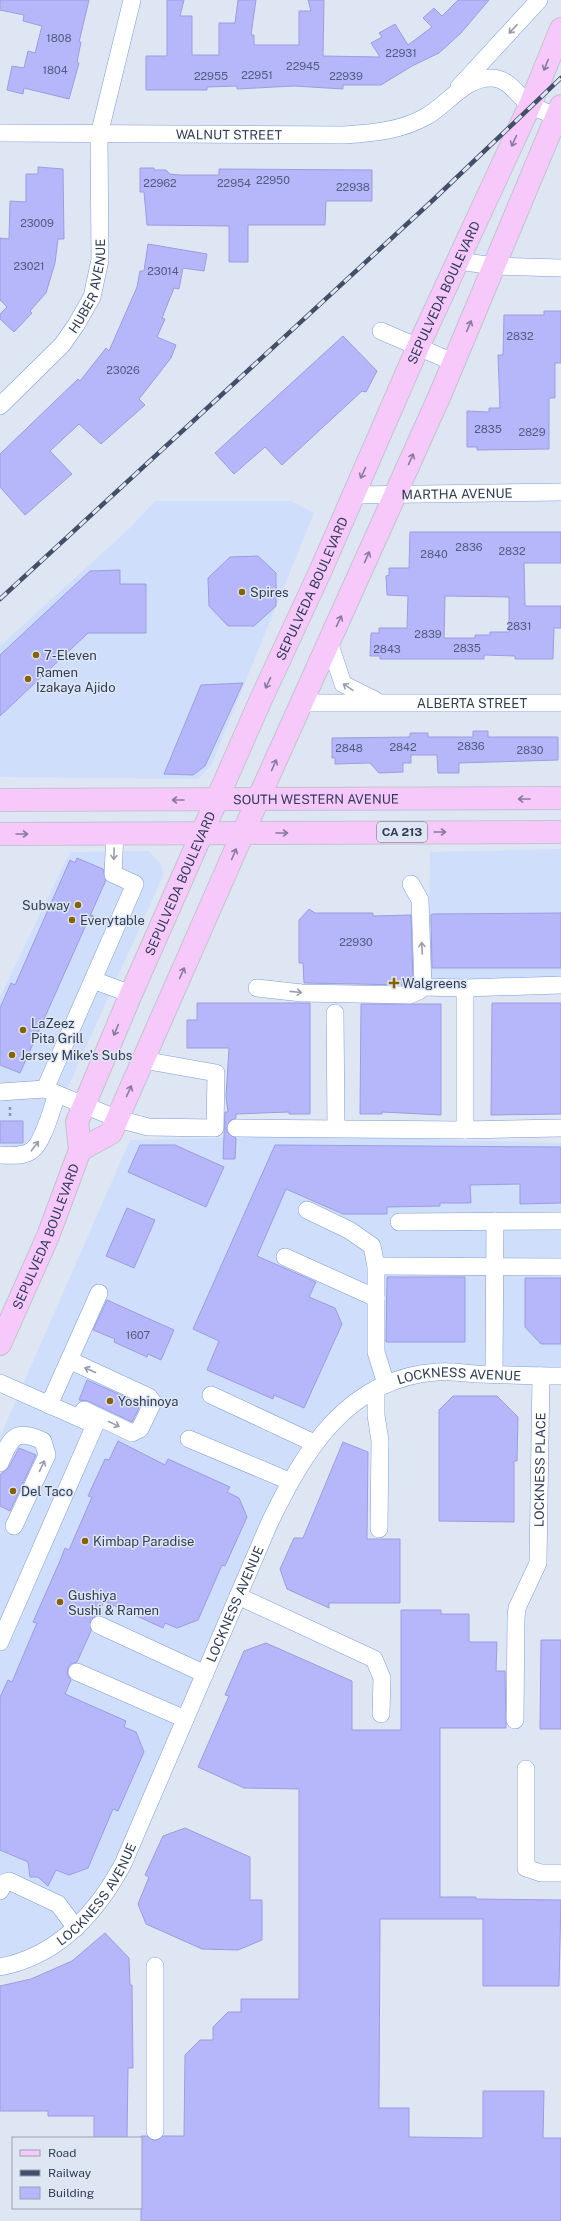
<svg xmlns="http://www.w3.org/2000/svg" width="561" height="2221" font-family="'Public Sans',sans-serif">
<style>
.built{fill:#cfdefa}
.building{fill:#b6b7fb;stroke:#9c9dde;fill-rule:evenodd}
.lines{fill:none;stroke-linecap:round;stroke-linejoin:round}
.minor-casing{stroke:#7e9dd9;stroke-width:18}
.major-casing{stroke:#c1c4cc;stroke-width:24}
.path{stroke:#8d96a9;stroke-width:2.5;stroke-dasharray:3 3;stroke-linecap:butt}
.minor{stroke:#fff;stroke-width:17}
.major{stroke:#f7c9fb;stroke-width:22}
.rail-casing{stroke:#434f67;stroke-width:4.5}
.rail{stroke:#dfe6f3;stroke-width:3;stroke-dasharray:9;stroke-linecap:butt}
.oneway{stroke:#979eaa}
.oneway2{stroke:#897ba0}
.poi-dot{fill:#876200;stroke:#dfe6f3;stroke-width:1.5}
.labels{text-anchor:middle;stroke-width:3;stroke-linejoin:round;paint-order:stroke}
.number-label{font-size:11px;fill:#515b7e}
.shield{fill:#dfe6f3;stroke:#646f84;stroke-width:1}
.shield-label{font-size:12px;font-weight:bold;fill:#2f3c55}
.street-label{font-size:13px;fill:#2f3c55;stroke:#dfe6f3}
.poi-label{font-size:13px;fill:#2f3c55;stroke:#dfe6f3;text-anchor:start}
</style>
<rect width="100%" height="100%" fill="#dfe6f3"/>
<path class="built" d="M155,501H291L314,513L211,766L198,779L0,777V646L131,527Z
M561,849V985L428,983L430,852Z
M149,851L162,866L163,876L35,1160H0V997L70,852Z
M308,1136L561,1143V1374L403,1375L308,1448L121,1862L75,1927L0,1965V1437L130,1140Z"/>
<path class="building" d="M0,0H89L79,42H81L77,62L79,63L69,99L24,88L23,94L7,90L12,66L24,68L28,51L35,53L42,26L23,21L24,15L0,10Z
M167,0H184L180,16H192V55H219V23H235L238,0H256L251,35H254V45H299V11H311L308,0H324L323,56L380,57L371,43L382,37L379,33L395,24L408,45L432,27L423,18L434,8L442,16L458,0H489L461,33L439,53L412,66L381,85H343V89L294,86L237,89V86L207,87V90H146V56H167Z
M38,167L63,169L64,239H58L55,263L46,293L30,311L32,313L14,332L0,319V314L7,307L0,300V238L9,239L10,201L26,202V174H38Z
M140,168H154V170H166L170,174L180,175H219V169L372,170V201H326L325,225H248V262H229V226L147,225L144,192H140Z
M148,244L207,254L204,271L183,268L179,289L174,288L162,318L165,319L157,337L176,345L171,358L139,399L145,405L101,444L79,424L50,451L72,474L25,515L0,487V454L78,379L80,381L106,348L109,351L137,287L140,271H144Z
M544,311H561V363H555V398H549V449L477,450V447H467V411L489,412V408H500L498,355H503L504,315H544Z
M343,336L377,371L366,392L362,391L282,465L265,447L234,474L215,453Z
M410,532H561V563H524L525,606H561V628H554L553,659H515V656L484,655V659H380V656H370L371,633H379V628H407L408,596L387,595L386,576L389,575V568H409ZM445,596L509,597V632H490V635H475V638H444Z
M258,556L276,573V606L254,626H228L209,606L208,578L230,557Z
M120,570V584H146V633H88L0,716V655L90,571Z
M243,683L205,766L193,775L164,774L201,685Z
M473,731H488V737H558V760L459,763V773H438L437,755H411V763H403V772L379,773L370,763L335,764V758H332V738L410,737V733H428V737H473Z
M77,858L103,869L106,880L20,1073L0,1065V1008L11,983L15,985L70,860L75,863Z
M309,909L315,913H373V916L411,915L413,980L407,985L304,983L303,963H299V920Z
M561,913V968H432L431,915L433,914Z
M197,1003H310V1114H289V1112L236,1114V1118L231,1120L226,1128L228,1133L236,1138L235,1159H223L225,1112H228L226,1097L229,1048H187V1020H197Z
M492,1003H561V1114L491,1115Z
M361,1004H441V1115L382,1112V1114H360Z
M0,1121H23V1143H0Z
M140,1145H175L224,1167L206,1207L128,1172Z
M275,1145L561,1147V1203L520,1204V1184L470,1185L471,1203H440V1206L387,1207V1214H343L286,1189L257,1256L316,1282L309,1297L335,1308L342,1324L304,1408L274,1395L273,1399L207,1370L219,1341L193,1329Z
M127,1208L155,1220L134,1268L106,1256Z
M387,1277H465V1342H386Z
M525,1278H561V1344H541L525,1327Z
M107,1300L174,1330L161,1360L148,1354L147,1357L114,1342L115,1339L93,1330Z
M87,1380L141,1404L132,1422L88,1401L79,1400Z
M453,1396H497L518,1417L517,1461H514V1522L439,1521V1410Z
M118,1441L165,1465L168,1459L230,1487L227,1492L239,1498L247,1517L225,1566L222,1565L198,1620L177,1628L165,1623L163,1628L104,1601L98,1615L90,1620L91,1631L77,1662L71,1664L68,1668L67,1674L71,1680L65,1694L126,1721L124,1727L136,1732L144,1752L118,1811L113,1809L88,1868L69,1875L56,1870L48,1886L38,1877H30L28,1862L0,1850V1697L8,1680L12,1682L37,1623L33,1622L60,1561L65,1548L69,1550L92,1497L88,1496L105,1459L109,1460Z
M343,1442L368,1452L367,1539H400V1603H329V1608L287,1589L280,1569L294,1538H303Z
M19,1448L36,1455L10,1511L0,1506V1475L9,1467Z
M401,1610H441V1614H469V1642H497L496,1671H505L506,1728H440V1897H476V1899L561,1900L559,1986H483V1919H380L379,2108H409V2137L483,2138V2091H544L543,2138H561V2221H141V2136H147L155,2141L163,2136H184L185,2055L200,2040H213V2027L228,2012H241V1999H299V1789L244,1788L198,1767L229,1696L225,1695L244,1651L266,1643L352,1681V1730H401Z
M541,1640H561V1729H540Z
M185,1828L250,1857V1900H262V1940L238,1950L202,1949L146,1924L138,1904L149,1877L145,1875L163,1836Z
M105,1933L129,1958L130,1985H132L133,2068H128L127,2138H94V2116H48V2111H0V1986L31,1979L72,1961Z"/>
<g class="lines">
<defs>
<g id="minor">
<path d="M459,87L539,0"/>
<path id="s1" d="M0,133L344,135C373,133 401,131 427,116C448,104 465,77 492,78C511,79 517,97 531,105C539,110 548,113 557,116"/>
<path d="M459,261L494,266L561,268"/>
<path d="M381,331L453,362"/>
<path id="s2" d="M0,406L62,345L76,325L92,297L100,260L99,135L132,0"/>
<path id="s3" d="M354,495L561,492"/>
<path d="M329,642L343,684L375,700"/>
<path id="s4" d="M301,703H561"/>
<path d="M115,834L113,874L135,884L45,1089L118,1119L148,1127L215,1128L216,1073L143,1060"/>
<path d="M411,884L420,900L423,987"/>
<path d="M93,980L131,994"/>
<path d="M561,985L465,988V1130L561,1128"/>
<path d="M257,988L302,993L409,995L419,991L423,987L465,988"/>
<path d="M335,1013L336,1128"/>
<path d="M0,1092L45,1089"/>
<path d="M236,1128L465,1130"/>
<path d="M0,1155C10,1155 22,1157 31,1151C43,1144 52,1108 57,1094"/>
<path d="M307,1210L349,1230L372,1246L376,1266V1352L386,1384"/>
<path d="M399,1222L561,1221"/>
<path d="M285,1257L376,1298"/>
<path d="M376,1266L561,1267"/>
<path d="M69,1360L149,1397L153,1402L140,1429L132,1433L84,1410"/>
<path d="M494,1374L495,1221"/>
<path d="M0,1383L95,1425L0,1642"/>
<path d="M376,1389V1415L380,1441L379,1529"/>
<path d="M211,1395L314,1443"/>
<path d="M49,1405L99,1293"/>
<path d="M189,1439L289,1481"/>
<path d="M0,1463C11,1438 14,1428 43,1441L47,1455L14,1526"/>
<path d="M238,1596L374,1659L382,1678L381,1714"/>
<path d="M99,1625L205,1674"/>
<path d="M77,1672L185,1719"/>
<path id="s5" d="M515,1720L516,1618L517,1608L538,1563L541,1376"/>
<path d="M526,1769V1868L541,1873H561"/>
<path d="M0,1891L4,1883L9,1881L58,1904L76,1928"/>
<path d="M155,1966V2131"/>
<path id="s6" d="M0,1967C58,1956 96,1914 123,1864L269,1524C304,1451 347,1378 437,1372C450,1371 463,1373 476,1374C504,1375 533,1376 561,1376"/>
</g>
<g id="major">
<path id="s7" d="M0,800L561,798"/>
<path d="M0,834L561,832"/>
<path d="M80,1150L111,1133L243,833L440,395L561,106"/>
<path id="s8" d="M0,1344L48,1236L80,1150L77,1122L131,994L262,697L320,572L418,347L530,105L561,29"/>
</g>
</defs>
<use href="#minor" class="minor-casing"/>
<use href="#major" class="major-casing"/>
<path class="path" d="M91,916L102,921
M10,1107V1116"/>
<use href="#minor" class="minor"/>
<use href="#major" class="major"/>
<defs>
<path id="rail" d="M0,599L432,201L561,78"/>
</defs>
<use href="#rail" class="rail-casing"/>
<use href="#rail" class="rail"/>
</g>
<defs><path id="oneway-shaft" d="M-6 0H5M1.5-3L5.5 0L1.5 3" fill="none" stroke-width="1.6" stroke-linecap="round" stroke-linejoin="round"/></defs>
<g class="oneway">
<use href="#oneway-shaft" transform="translate(513 29) rotate(133)"/>
<use href="#oneway-shaft" transform="translate(348 687) rotate(-146)"/>
<use href="#oneway-shaft" transform="translate(114 854) rotate(92)"/>
<use href="#oneway-shaft" transform="translate(422 948) rotate(-92)"/>
<use href="#oneway-shaft" transform="translate(296 992) rotate(6)"/>
<use href="#oneway-shaft" transform="translate(35 1146) rotate(-53)"/>
<use href="#oneway-shaft" transform="translate(90 1370) rotate(-156)"/>
<use href="#oneway-shaft" transform="translate(114 1424) rotate(25)"/>
<use href="#oneway-shaft" transform="translate(42 1466) rotate(-65)"/>
</g>
<g class="oneway2">
<use href="#oneway-shaft" transform="translate(546 65) rotate(112)"/>
<use href="#oneway-shaft" transform="translate(514 141) rotate(114)"/>
<use href="#oneway-shaft" transform="translate(469 326) rotate(-67)"/>
<use href="#oneway-shaft" transform="translate(411 459) rotate(-66)"/>
<use href="#oneway-shaft" transform="translate(363 473) rotate(115)"/>
<use href="#oneway-shaft" transform="translate(367 557) rotate(-66)"/>
<use href="#oneway-shaft" transform="translate(339 621) rotate(-65)"/>
<use href="#oneway-shaft" transform="translate(268 683) rotate(115)"/>
<use href="#oneway-shaft" transform="translate(274 765) rotate(-66)"/>
<use href="#oneway-shaft" transform="translate(524 799) rotate(180)"/>
<use href="#oneway-shaft" transform="translate(178 800) rotate(-180)"/>
<use href="#oneway-shaft" transform="translate(440 832)"/>
<use href="#oneway-shaft" transform="translate(282 833)"/>
<use href="#oneway-shaft" transform="translate(22 834)"/>
<use href="#oneway-shaft" transform="translate(234 854) rotate(-67)"/>
<use href="#oneway-shaft" transform="translate(182 973) rotate(-66)"/>
<use href="#oneway-shaft" transform="translate(116 1030) rotate(113)"/>
<use href="#oneway-shaft" transform="translate(129 1091) rotate(-66)"/>
</g>
<g class="poi-dot">
<circle cx="242" cy="592" r="4"/>
<circle cx="36" cy="655" r="4"/>
<circle cx="28" cy="679" r="4"/>
<circle cx="78" cy="905" r="4"/>
<circle cx="72" cy="920" r="4"/>
<path d="M392 977h4v4h4v4h-4v4h-4v-4h-4v-4h4z"/>
<circle cx="23" cy="1030" r="4"/>
<circle cx="12" cy="1055" r="4"/>
<circle cx="110" cy="1401" r="4"/>
<circle cx="13" cy="1491" r="4"/>
<circle cx="85" cy="1541" r="4"/>
<circle cx="60" cy="1602" r="4"/>
</g>
<g class="labels">
<g class="number-label">
<text x="59" y="42">1808</text>
<text x="401" y="57">22931</text>
<text x="303" y="70">22945</text>
<text x="55" y="74">1804</text>
<text x="257" y="79">22951</text>
<text x="211" y="80">22955</text>
<text x="346" y="80">22939</text>
<text x="273" y="184">22950</text>
<text x="160" y="187">22962</text>
<text x="234" y="187">22954</text>
<text x="353" y="191">22938</text>
<text x="37" y="227">23009</text>
<text x="29" y="270">23021</text>
<text x="163" y="275">23014</text>
<text x="520" y="340">2832</text>
<text x="123" y="374">23026</text>
<text x="488" y="433">2835</text>
<text x="532" y="436">2829</text>
<text x="469" y="551">2836</text>
<text x="512" y="555">2832</text>
<text x="434" y="558">2840</text>
<text x="519" y="630">2831</text>
<text x="428" y="638">2839</text>
<text x="467" y="652">2835</text>
<text x="387" y="653">2843</text>
<text x="471" y="750">2836</text>
<text x="403" y="751">2842</text>
<text x="349" y="752">2848</text>
<text x="530" y="754">2830</text>
<text x="356" y="946">22930</text>
<text x="138" y="1339">1607</text>
</g>
<rect class="shield" x="377" y="822" width="50" height="20" rx="3"/>
<g class="shield-label">
<text x="402" y="836">CA 213</text>
</g>
<g class="street-label">
<text dy="5" stroke="none"><textPath href="#s1" startOffset="229">WALNUT STREET</textPath></text>
<text dy="5" stroke="none"><textPath href="#s2" startOffset="153">HUBER AVENUE</textPath></text>
<text dy="5" stroke="none"><textPath href="#s8" startOffset="1145">SEPULVEDA BOULEVARD</textPath></text>
<text dy="5" stroke="none"><textPath href="#s3" startOffset="103">MARTHA AVENUE</textPath></text>
<text dy="5" stroke="none"><textPath href="#s8" startOffset="821">SEPULVEDA BOULEVARD</textPath></text>
<text dy="5" stroke="none"><textPath href="#s4" startOffset="171">ALBERTA STREET</textPath></text>
<text dy="5" stroke="none"><textPath href="#s7" startOffset="316">SOUTH WESTERN AVENUE</textPath></text>
<text dy="5" stroke="none"><textPath href="#s8" startOffset="498">SEPULVEDA BOULEVARD</textPath></text>
<text dy="5" stroke="none"><textPath href="#s8" startOffset="117">SEPULVEDA BOULEVARD</textPath></text>
<text dy="5" stroke="none"><textPath href="#s6" startOffset="797">LOCKNESS AVENUE</textPath></text>
<text dy="5" stroke="none"><textPath href="#s5" startOffset="255">LOCKNESS PLACE</textPath></text>
<text dy="5" stroke="none"><textPath href="#s6" startOffset="449">LOCKNESS AVENUE</textPath></text>
<text dy="5" stroke="none"><textPath href="#s6" startOffset="126">LOCKNESS AVENUE</textPath></text>
</g>
<g class="poi-label">
<text x="250" y="597">Spires</text>
<text x="44" y="660">7-Eleven</text>
<text x="36" y="677">Ramen<tspan x="36" dy="15">Izakaya Ajido</tspan></text>
<text x="70" y="910" text-anchor="end">Subway</text>
<text x="80" y="925">Everytable</text>
<text x="402" y="988">Walgreens</text>
<text x="31" y="1028">LaZeez<tspan x="31" dy="15">Pita Grill</tspan></text>
<text x="20" y="1060">Jersey Mike's Subs</text>
<text x="118" y="1406">Yoshinoya</text>
<text x="21" y="1496">Del Taco</text>
<text x="93" y="1546">Kimbap Paradise</text>
<text x="68" y="1600">Gushiya<tspan x="68" dy="15">Sushi &amp; Ramen</tspan></text>
</g>
</g>
<rect x="12" y="2137" width="130" height="72" fill="#dfe6f3" stroke="#99a2b4"/>
<rect x="20" y="2150" width="20" height="6" fill="#f7c9fb" stroke="#99a2b4"/>
<text x="48" y="2157" font-size="12" fill="#2f3c55">Road</text>
<rect x="20" y="2170" width="20" height="6" fill="#434f67" stroke="#99a2b4"/>
<text x="48" y="2177" font-size="12" fill="#2f3c55">Railway</text>
<rect x="20" y="2187" width="20" height="12" fill="#b6b7fb" stroke="#99a2b4"/>
<text x="48" y="2197" font-size="12" fill="#2f3c55">Building</text>
</svg>
